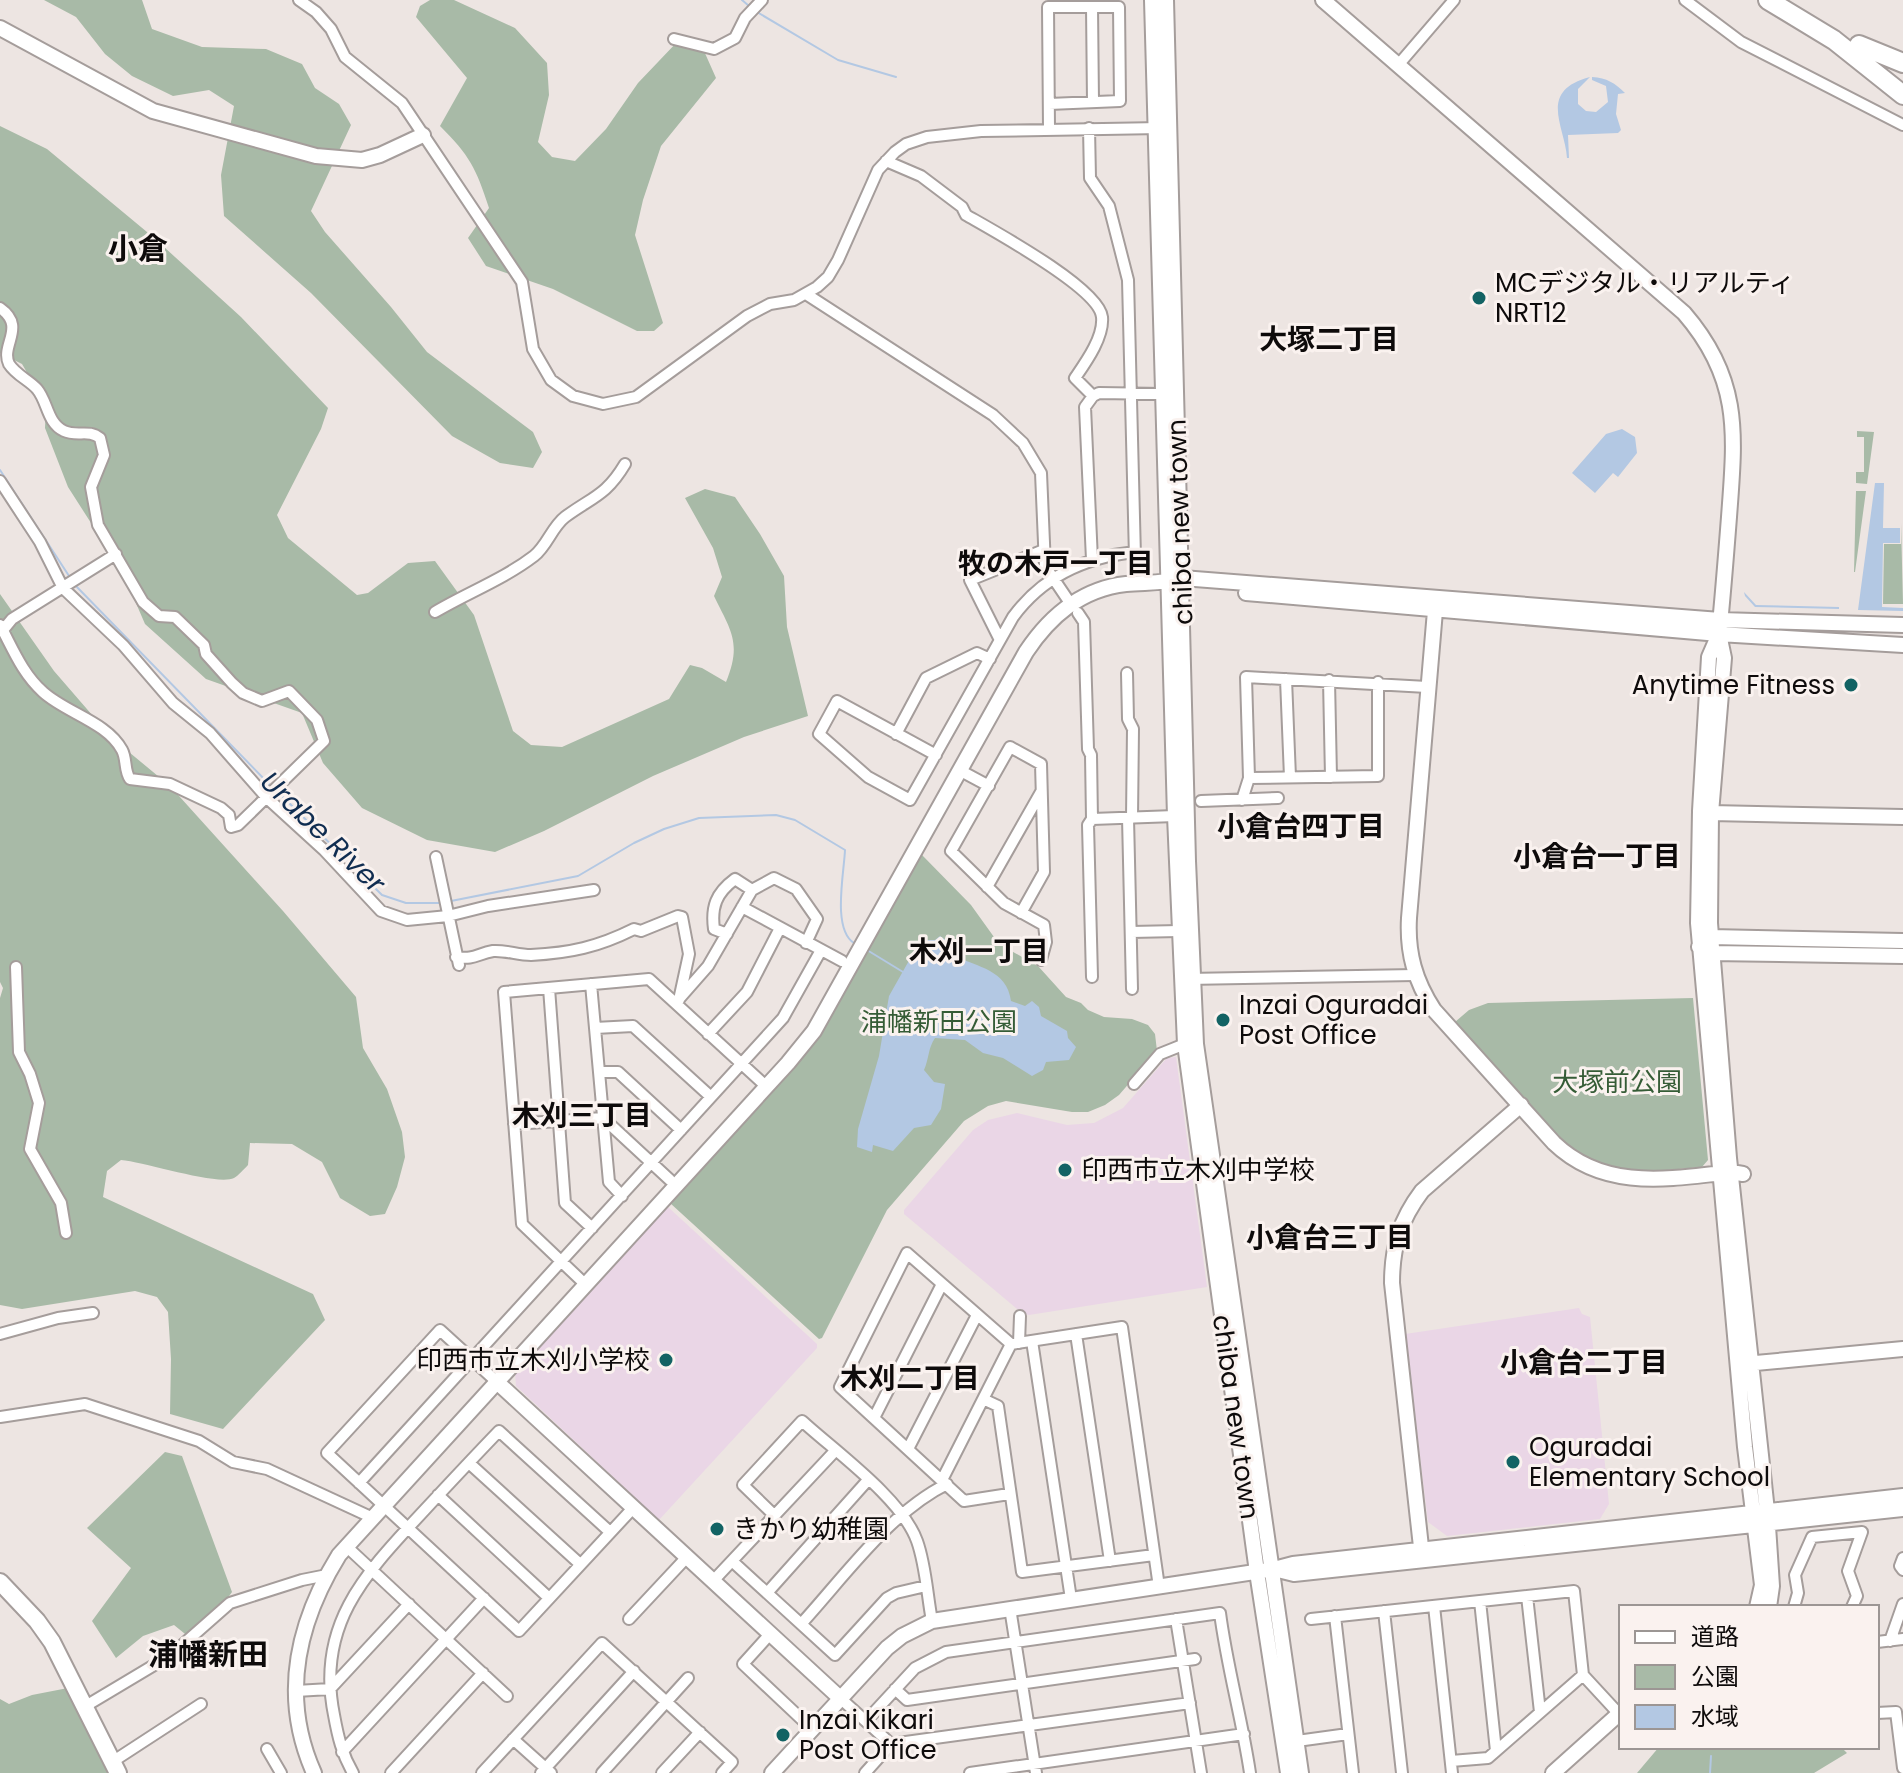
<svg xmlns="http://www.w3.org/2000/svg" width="1903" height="1773" font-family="Poppins,'Noto Sans JP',sans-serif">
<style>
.education{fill:#ead6e6}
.green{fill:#a8baa7}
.water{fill:#b3c8e3}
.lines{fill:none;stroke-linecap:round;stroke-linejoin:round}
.stream{stroke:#b3c8e3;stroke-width:2}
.street-casing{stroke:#a59d9b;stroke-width:14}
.secondary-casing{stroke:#a59d9b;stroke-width:18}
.primary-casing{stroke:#a59d9b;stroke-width:20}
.highway-casing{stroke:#a59d9b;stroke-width:22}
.street{stroke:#fff;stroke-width:10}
.secondary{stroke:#fff;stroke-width:14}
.primary{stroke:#fff;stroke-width:16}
.highway{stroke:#fff;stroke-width:18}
.poi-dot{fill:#136364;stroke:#faf2ef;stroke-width:3}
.labels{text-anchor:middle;stroke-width:6;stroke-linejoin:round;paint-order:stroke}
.poi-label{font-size:26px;fill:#0e0b0b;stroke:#faf2ef;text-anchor:start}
.street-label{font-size:26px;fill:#0e0b0b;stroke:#faf2ef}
.park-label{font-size:26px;fill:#355c36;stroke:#faf2ef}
.neighbourhood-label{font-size:28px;font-weight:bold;fill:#0e0b0b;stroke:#faf2ef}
.water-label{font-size:28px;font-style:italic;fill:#102d51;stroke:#faf2ef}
.quarter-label{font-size:30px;font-weight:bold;fill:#0e0b0b;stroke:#faf2ef}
</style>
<rect width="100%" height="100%" fill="#ede5e2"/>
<path class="education" d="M1176,1057L1207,1287L1029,1315L1022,1313L904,1214V1210L973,1130L988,1120L1017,1113L1067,1125L1094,1123L1123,1108L1167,1058Z
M668,1207L817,1344V1348L659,1520L516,1386L515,1372Z
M1579,1308L1582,1314L1590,1317L1609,1504L1600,1519L1447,1536L1428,1522L1405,1334Z"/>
<path class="green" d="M44,0H142L152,29L202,47L266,49L302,64L315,88L339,104L351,125L311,211L325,232L391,307L427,352L533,432L542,452L533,468L500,463L452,436L311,293L224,216L221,175L234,106L209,90L173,96L132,76L105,54L76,17Z
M430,0H454L515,28L547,63L549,95L538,142L552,157L575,161L606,129L638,83L678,41L704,51L716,78L661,146L643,200L635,235L663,323L654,331H637L553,289L486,266L468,238L489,208C476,168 470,156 440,126L467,78L416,17L420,6Z
M0,126L47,149L153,237L241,317L328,408L321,429L277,515L288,538L357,595L368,593L408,563L435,561L474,615L513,731L531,745L562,747L669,699L690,665L702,668L726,682C742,643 731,631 714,596L722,577L713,548L685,498L705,489L735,497L760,534L784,576L787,627L808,716L744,737L653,776L544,831L495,852L427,840L362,808L323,763L302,713L206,679L145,624L123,573L68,487L45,428L46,405L22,364L0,353Z
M1857,431L1874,432L1867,484L1856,483V472H1864V437H1857Z
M1856,491H1866L1855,572H1854Z
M1901,523L1903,604H1883L1884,544H1901Z
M0,594L54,671L112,738L170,786L283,911L356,997L363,1048L387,1089L402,1132L405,1157L397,1187L385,1214L370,1216L340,1198L322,1162L292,1144L250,1143L248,1165C244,1169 238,1176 234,1178C217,1186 145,1162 121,1160L107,1171L103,1197L313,1294L325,1320L223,1429L170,1414L171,1359L168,1312L157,1297L135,1291L22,1309L0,1305V998L3,988L0,982Z
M922,855L971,905L999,944L1038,966L1066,997L1081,1003L1088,1010L1104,1017L1132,1019L1148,1025L1155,1034L1157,1051L1119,1095L1105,1105L1088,1112H1072L1006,1101L988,1106L964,1121L887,1210L822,1338L819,1339L670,1203L815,1040Z
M1693,998L1708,1160L1702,1167L1633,1173L1591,1162L1558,1137L1455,1022L1469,1010L1488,1003Z
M165,1452L182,1456L232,1592L195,1642L174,1625L143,1636L116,1658L92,1621L131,1568L87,1528Z
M68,1688L108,1773H0V1699L9,1704L32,1695Z
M1659,1747H1841L1847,1753L1814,1773H1637Z"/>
<path class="water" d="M1590,77L1578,89V104L1586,111L1596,112L1608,102L1606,86L1592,80V77C1607,78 1615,83 1625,93L1618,94L1616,114L1621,130L1618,133L1568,135L1569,158H1567C1565,126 1537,91 1590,77Z
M1622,429L1635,437L1637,453L1618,477L1613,473L1595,493L1572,473L1606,434Z
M1875,483H1884L1883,528H1900V543H1883L1882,607L1903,608V611L1858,610Z
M1744,592L1756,605L1839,607V609L1755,607L1745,596Z
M940,936L950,943L954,956C978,967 1007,970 1011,1001L1025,1006L1032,1001L1039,1007L1041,1016L1067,1031L1068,1038L1076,1047L1069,1060L1046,1062L1043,1070L1032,1076L1003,1058L983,1053L965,1040L935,1038C928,1048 929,1059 924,1070L934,1082L945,1084L941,1109L931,1125L914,1128L893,1151L873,1145L872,1152L857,1147L858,1129L879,1056L889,996L915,950L927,940H935Z"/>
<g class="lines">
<path class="stream" d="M742,0L749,6
M757,12L838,60L896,77
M0,470L71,579
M74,584L271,786
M279,793L382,895L406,903H441
M451,901L578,876L634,843L664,829L699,818L776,815L795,820L845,850C844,874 832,929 854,943
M867,950L903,972
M1710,1773L1711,1756"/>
<defs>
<path id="street" d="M299,0L316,12L331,29L345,57L402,103L522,282L533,349L551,380L573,396L603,404L636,397L747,316L770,304L794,300L817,287L828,277L838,260L878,170L895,152L906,144L927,137L981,131L1161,128
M1685,0L1741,42L1903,125
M1092,7L1093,102
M674,39L714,49L735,38L745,18L762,0
M1399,64L1454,0
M1049,104L1120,101L1119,7H1048L1049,128
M1089,128L1090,178L1109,206L1128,280L1135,557
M886,161L921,176L962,207L966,215C992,230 1099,288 1102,317C1104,337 1086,362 1075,378L1093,396L1099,393L1163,394
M806,294L993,415L1023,443L1041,473L1045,566L1070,603
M0,308C27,327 0,345 9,364C16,375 29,380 37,389C48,402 47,423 64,431C77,437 89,429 100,438L104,455L91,487L98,525L143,602L159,616L175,617L204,645L206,654L232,683L243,693L262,701L289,691L317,720L324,741L238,825L231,827L229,815L221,808L170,784L130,779C124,771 127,759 122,750C107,722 66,713 43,692C22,673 13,649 0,625
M0,481L40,542L63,588L123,645L173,703L210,733L267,798L324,850L381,911L407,920L448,916L488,906L594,890
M1092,560L1085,407L1093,396
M435,612C467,593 504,579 534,556C547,546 552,527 565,517C592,497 606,496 625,464
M1078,613L1084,622L1088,749L1091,755L1092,819L1088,825L1092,977
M3,630L12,619L116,554
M1000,640L970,580L1044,550
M1127,673L1128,719L1133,729L1132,818
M1286,679L1290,777
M1329,680L1331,777
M896,734L926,678L977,653L990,659
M936,755L837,701L819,734L868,777L910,800L1013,617C1043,576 1085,557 1135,552
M961,771L989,786
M1249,778L1378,776V682
M1242,800L1249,778L1246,677L1427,687
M1201,801L1278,798
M1128,818L1132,989
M1092,819L1175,816
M436,857L459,965
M987,887L1041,792
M742,907L842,961
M1021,913L1044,872L1041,764L1010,747L951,851L1004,903L1044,925L1046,942L1041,960
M1131,932L1179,931
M727,934L714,929C711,907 716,893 735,879L752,890
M456,957C474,960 477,954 493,951C505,950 518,955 531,955C570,953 598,947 634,929L641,931L678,916L682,917L689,954L679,1000
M16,967L19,1052L30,1074L39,1103L30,1149L61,1203L66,1233
M1187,979L1415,975
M591,984L609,1182L622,1196
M549,988L565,1203L592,1228
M679,999L708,966L752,890L774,878L796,889L817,919L806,943
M595,1028L633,1026L711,1097
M708,1034L747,992L780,928
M599,1072H618L681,1130
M1134,1084L1160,1054L1185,1044
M514,1124L603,1118L670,1180
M586,1285L522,1224L504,992L649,979L767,1087
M0,1334L58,1318L93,1313
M1076,1334L1110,1561
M1032,1341L1071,1599
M1019,1343L1020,1316
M497,1382L440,1330L327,1453L519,1631L634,1507
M983,1399L998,1406L1022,1572L1154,1555
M0,1417L85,1404L199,1441L233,1462L267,1469L373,1518
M874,1418L942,1284
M908,1449L977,1315
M469,1463L580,1564
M942,1480L1011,1344L1122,1327L1159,1587
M359,1483L783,1018L820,952
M1009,1494L964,1501L840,1387L907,1253L1011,1344
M438,1495L549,1598
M774,1515L743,1485L802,1421C836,1452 902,1499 917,1541C926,1566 927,1595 932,1621
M346,1546L507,1696
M1903,1558L1900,1566L1903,1570
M732,1561L835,1655L887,1598L896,1593L926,1586
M713,1581L835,1451
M767,1593L868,1480
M1527,1596L1540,1712
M1480,1601L1496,1751
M1434,1606L1452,1773
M1794,1607L1798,1593L1795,1575L1812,1537L1862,1532L1848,1571L1857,1596L1852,1607
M1010,1608L1036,1773
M1384,1611L1402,1773
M1335,1616L1353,1773
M629,1619L687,1557
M1176,1619L1201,1773
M1311,1619L1574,1591L1583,1675L1619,1714
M801,1624C844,1577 890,1512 947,1484
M771,1633L743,1664L812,1729
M1890,1641L1903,1604
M1877,1642L1903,1639
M895,1689L907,1700L1195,1659
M296,1691L330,1689L409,1604
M840,1698L891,1744
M84,1707L171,1655L230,1603L302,1580L327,1575
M1877,1713L1896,1712L1903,1768
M866,1721L915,1668L946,1652L1220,1613C1227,1667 1242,1719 1250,1773
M513,1739L551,1773
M1297,1741L1348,1734
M267,1749L281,1773
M342,1752L484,1598
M1451,1761L1488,1758L1583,1675
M112,1762L201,1704
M353,1773C342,1754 338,1737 334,1715C316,1627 363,1576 419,1516C445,1488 472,1459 499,1431L610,1532
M391,1773L483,1673
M482,1773L602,1643L732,1762L722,1773
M541,1773L634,1671
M602,1773L688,1678
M662,1773L700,1732
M865,1773L891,1744L1190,1703
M970,1773L1244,1734"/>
<path id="secondary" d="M1152,0L1175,816L1185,1044L1257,1572L1288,1773
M1166,0L1188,861L1196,1044L1301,1773
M1323,0L1684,313C1742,380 1735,435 1729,517C1726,556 1723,595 1719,634L1709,657L1700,811L1698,923L1745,1447L1762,1585L1757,1607
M0,28L153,111L316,156L362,160L380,155L423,135
M1246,593L1719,634L1903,645
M1436,599L1409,918C1407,953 1415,981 1434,1010L1554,1143C1604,1191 1668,1179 1731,1172L1743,1174
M1719,634L1724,658L1711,813L1710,923L1729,1158L1767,1511L1772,1586L1769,1607
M1711,813L1903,817
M1903,941L1711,937L1699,947L1711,953L1903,956
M1745,1364L1903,1349
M497,1382L840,1698
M1422,1556L1392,1283C1392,1247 1400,1220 1422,1191L1521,1105
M1278,1570L1294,1574L1903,1509
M314,1773C280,1697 297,1623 339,1555L788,1063L814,1031L1026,652C1050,616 1081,589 1126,584C1145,582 1163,584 1182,578L1720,620L1903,625
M772,1773L887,1648L902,1636L932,1621L1274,1569L1293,1564L1903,1496
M1553,1773L1621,1712"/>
<path id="primary" d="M0,1582L37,1621L52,1642L118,1773"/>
<path id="highway" d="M1768,0L1834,40L1903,95
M1859,45L1903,63"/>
</defs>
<use href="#street" class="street-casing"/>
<use href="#secondary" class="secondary-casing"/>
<use href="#primary" class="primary-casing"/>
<use href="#highway" class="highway-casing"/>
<use href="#street" class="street"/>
<use href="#secondary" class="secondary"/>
<use href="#primary" class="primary"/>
<use href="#highway" class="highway"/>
</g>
<g class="poi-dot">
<circle cx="1479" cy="298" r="8"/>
<circle cx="1851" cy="685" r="8"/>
<circle cx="1223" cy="1020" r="8"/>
<circle cx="1065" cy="1170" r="8"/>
<circle cx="666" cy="1360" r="8"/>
<circle cx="1513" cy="1462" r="8"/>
<circle cx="717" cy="1529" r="8"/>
<circle cx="783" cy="1735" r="8"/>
</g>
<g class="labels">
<g class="poi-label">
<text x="1495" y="292">MCデジタル・リアルティ<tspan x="1495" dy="30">NRT12</tspan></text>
<text x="1835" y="694" text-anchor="end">Anytime Fitness</text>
<text x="1239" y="1014">Inzai Oguradai<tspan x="1239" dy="30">Post Office</tspan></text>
<text x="1081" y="1179">印西市立木刈中学校</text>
<text x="650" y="1369" text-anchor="end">印西市立木刈小学校</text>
<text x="1529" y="1456">Oguradai<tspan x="1529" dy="30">Elementary School</tspan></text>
<text x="733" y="1538">きかり幼稚園</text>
<text x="799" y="1729">Inzai Kikari<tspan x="799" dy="30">Post Office</tspan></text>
</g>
<g class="street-label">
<text transform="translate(1180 522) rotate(-92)" y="9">chiba new town</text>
<text transform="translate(1236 1417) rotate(82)" y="9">chiba new town</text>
</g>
<g class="park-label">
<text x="939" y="1031">浦幡新田公園</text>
<text x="1617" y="1091">大塚前公園</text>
</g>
<g class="neighbourhood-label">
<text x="1329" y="349">大塚二丁目</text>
<text x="1056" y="573">牧の木戸一丁目</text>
<text x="1301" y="836">小倉台四丁目</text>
<text x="1597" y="866">小倉台一丁目</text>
<text x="979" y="961">木刈一丁目</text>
<text x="582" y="1125">木刈三丁目</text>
<text x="1330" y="1247">小倉台三丁目</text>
<text x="1584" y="1372">小倉台二丁目</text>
<text x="910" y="1388">木刈二丁目</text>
</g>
<g class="water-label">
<text transform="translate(323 832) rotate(44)" y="10">Urabe River</text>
</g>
<g class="quarter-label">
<text x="138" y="259">小倉</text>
<text x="208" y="1665">浦幡新田</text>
</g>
</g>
<rect x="1619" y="1605" width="260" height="144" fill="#faf2ef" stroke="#9c9694" stroke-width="2"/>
<rect x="1635" y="1631" width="40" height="12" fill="#ffffff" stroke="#9c9694" stroke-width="2"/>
<text x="1691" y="1645" font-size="24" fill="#0e0b0b">道路</text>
<rect x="1635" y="1665" width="40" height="24" fill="#a8baa7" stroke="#9c9694" stroke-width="2"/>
<text x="1691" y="1685" font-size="24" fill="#0e0b0b">公園</text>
<rect x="1635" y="1705" width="40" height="24" fill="#b3c8e3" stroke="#9c9694" stroke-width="2"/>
<text x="1691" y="1725" font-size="24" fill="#0e0b0b">水域</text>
</svg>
